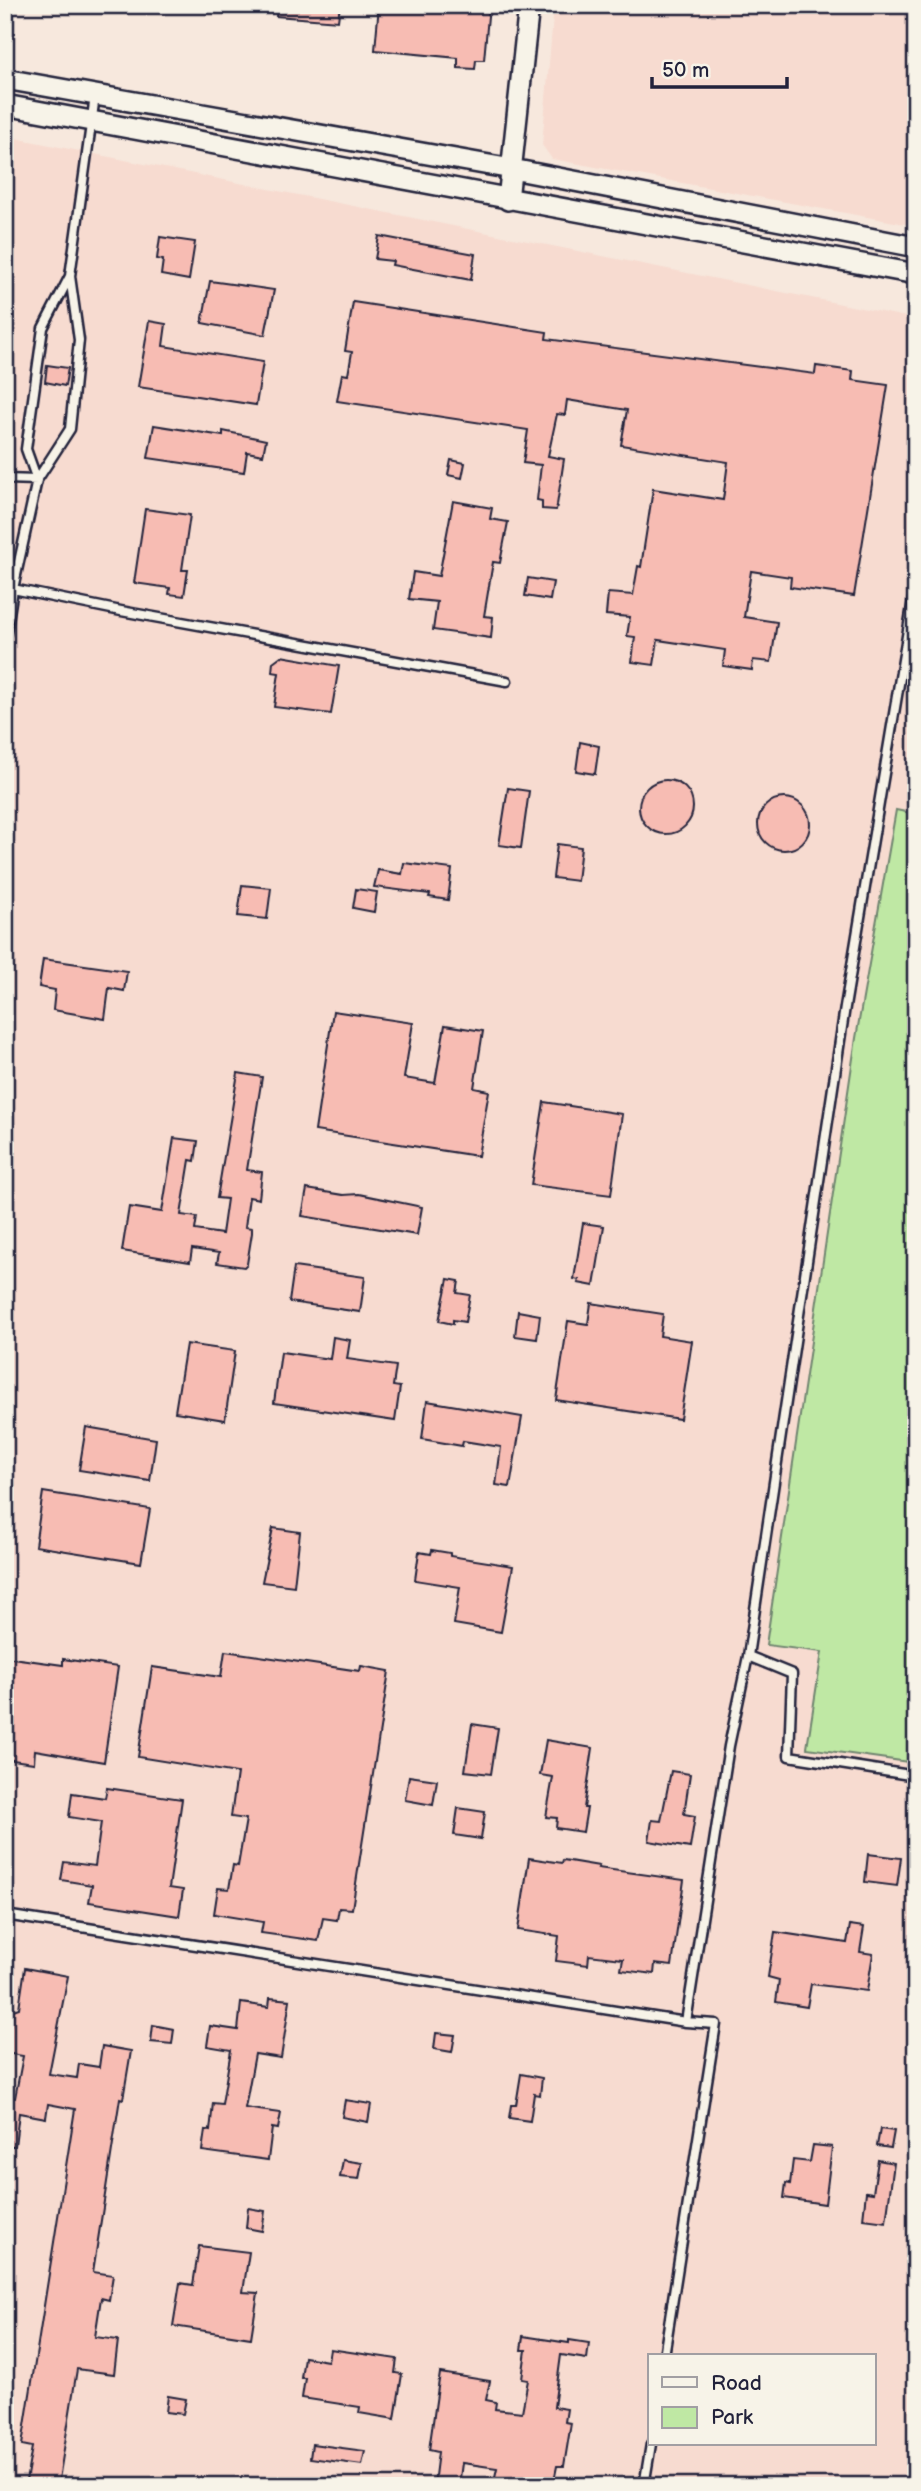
<svg xmlns="http://www.w3.org/2000/svg" width="921" height="2491" font-family="'Balsamiq Sans',sans-serif">
<style>
.built{fill:#f7dbd0;fill-rule:evenodd}
.green{fill:#bfe8a4;stroke:#708570;stroke-width:2}
.building{fill:#f7bcb3;stroke:#22223b;stroke-width:2}
.lines{fill:none;stroke-linecap:round;stroke-linejoin:round}
.service-casing{stroke:#22223b;stroke-width:13}
.tertiary-casing{stroke:#22223b;stroke-width:24}
.service{stroke:#f7f3e8;stroke-width:8}
.tertiary{stroke:#f7f3e8;stroke-width:19}
</style>
<rect width="100%" height="100%" fill="#f7e8dd"/>
<filter id="ink" filterUnits="userSpaceOnUse"><feTurbulence type="fractalNoise" baseFrequency=".0143" numOctaves="2"/><feDisplacementMap in="SourceGraphic" scale="14" xChannelSelector="R" yChannelSelector="G"/><feConvolveMatrix kernelMatrix="1 2 1 2 8 2 1 2 1" color-interpolation-filters="sRGB"/></filter>
<g filter="url(#ink)">
<path class="built" d="M554,5H916V226L552,159L542,145Z
M5,136L916,319V2486H5ZM650,2356H874V2444H650Z"/>
<path class="green" d="M896,810L916,814V1763L807,1748L822,1652L766,1645L856,1038Z"/>
<path class="building" d="M277,5H340L338,21L276,16Z
M379,5H489L484,60H476L475,69L458,68V58L375,50Z
M379,236L475,254L471,280L392,265L393,261L375,259Z
M160,237L195,242L189,280L161,275L163,260L157,259Z
M210,281L274,290L265,335L202,323Z
M353,302L547,332L546,339L815,374L816,366L853,371L852,380L888,385L854,596L790,587L791,577L751,571L744,617L777,622L771,662L753,660L752,670L723,666L725,650L658,640L654,665L632,662L635,637L627,636L630,617L606,615L608,593L633,595L638,566L641,567L653,489L723,500L728,462L621,445L627,410L567,400L565,415L557,414L548,456L564,459L557,505L556,510L542,509V501L537,500L541,465L523,463L528,430L337,401L342,374L348,375L352,352L345,351Z
M149,321L166,324L163,346L263,362L256,405L138,387Z
M47,365L68,368L65,386L45,382Z
M154,425L223,436V431L266,440L263,455L247,452L244,472L148,458Z
M451,460L465,463L462,478L448,475Z
M453,501L492,508L490,519L508,522L500,563L493,562L484,616L493,617L491,638L433,630L437,602L409,599L413,572L439,576Z
M145,509L190,515L182,570H188L184,596L169,594L170,588L134,583Z
M528,578L553,582L550,600L525,596Z
M281,656L339,666L331,714L274,707L279,673L272,672L273,662Z
M580,742L599,746L595,774L576,771Z
M639 807a27 27 0 1 1 54 0a27 27 0 1 1-54 0Z
M508,788L529,791L521,848L499,845Z
M758 824a26 26 0 1 1 52 0a26 26 0 1 1-52 0Z
M557,844L581,847L577,881L553,878Z
M404,863L452,869L448,900L429,897L430,894L374,887L378,870L402,874Z
M242,885L271,888L267,919L238,916Z
M356,889L377,892L374,912L353,908Z
M43,959L127,971L124,991L109,988L105,1019L53,1010L55,990L39,987Z
M333,1011L413,1023L404,1078L435,1083L445,1025L483,1031L474,1088L489,1091L478,1156L315,1131Z
M238,1073L262,1077L247,1170L262,1172L259,1199L249,1197L245,1227L252,1228V1233L247,1264L244,1267L217,1263L219,1253L192,1249L190,1262L122,1251L129,1207L162,1212L174,1138L198,1141L195,1161L190,1160L181,1215L197,1217L195,1230L222,1234L227,1199L217,1198Z
M544,1102L622,1114L611,1195L531,1185Z
M307,1189L343,1195L359,1194L422,1207L417,1235L302,1216Z
M583,1223L604,1226L594,1286L578,1283L579,1280L574,1279Z
M294,1267L365,1277L360,1312L289,1302Z
M448,1279L459,1281L457,1293L470,1295L465,1322L453,1320V1324L439,1321Z
M591,1303L663,1314L660,1336L692,1341L680,1419L556,1400L568,1321L588,1324Z
M518,1311L540,1315L537,1339L515,1336Z
M333,1337L350,1340L347,1359L396,1366L393,1386L400,1387L395,1421L274,1403L281,1352L330,1359Z
M186,1344L235,1351L225,1420L175,1412Z
M427,1401L522,1417L510,1487L496,1485L501,1447L463,1441L462,1446L422,1439Z
M86,1427L156,1439L150,1481L79,1470Z
M43,1492L150,1509L141,1563L35,1546Z
M273,1528L300,1532L294,1586L262,1582Z
M432,1550L450,1553V1556L513,1566L501,1632L454,1624L460,1587L415,1580L419,1552L431,1554Z
M225,1651L360,1671L361,1666L389,1671L352,1909L339,1908L337,1920L323,1918L318,1941L261,1933L263,1922L214,1914L218,1888L229,1889L233,1865L238,1866L246,1819L231,1817L237,1773L138,1757L152,1667L221,1677Z
M5,1657L63,1665V1659L118,1667L104,1762L35,1750L34,1763L5,1759Z
M472,1724L498,1728L491,1774L465,1771Z
M546,1740L593,1748L584,1808H587L583,1832L556,1828L557,1818L546,1817L553,1777L540,1775Z
M671,1771L690,1774L684,1814L695,1816L690,1848L649,1841L652,1820L661,1821Z
M409,1776L437,1780L433,1805L405,1800Z
M107,1788L182,1799L169,1888L183,1890L179,1916L89,1902L92,1885L61,1880L64,1862L95,1866L101,1822L69,1817L72,1793L105,1798Z
M458,1808L485,1812L481,1839L454,1835Z
M868,1854L901,1858L897,1886L865,1882Z
M529,1858L562,1863L563,1860L599,1866L598,1868L684,1880L672,1966L655,1964L654,1974L621,1970L623,1959L589,1955L588,1965L556,1961L559,1936L518,1930Z
M850,1925L864,1927L860,1952L873,1954L867,1991L811,1984L807,2007L776,2002L779,1980L768,1977L775,1932L847,1943Z
M25,1968L68,1976L49,2074L77,2078L79,2064L99,2067L102,2046L131,2051L123,2099L120,2098L93,2272L113,2275L109,2300L101,2298L95,2337L118,2340L114,2374L77,2369L58,2486L26,2481L32,2447L22,2445L75,2109L48,2104L46,2118L19,2113L15,2146H5V2097L15,2098L23,2056L5,2053V2028H10L13,2010L19,2008Z
M270,1998L290,2000L281,2058L255,2054L245,2108L281,2113L278,2129L272,2128L268,2160L202,2151L205,2130L210,2131L213,2103L222,2104L231,2050L207,2046L210,2026L238,2030L241,2003L269,2007Z
M153,2025L174,2029L172,2044L151,2042Z
M436,2033L455,2035L452,2052L434,2049Z
M521,2074L542,2078L540,2095L534,2094L530,2121L509,2118L511,2105H516Z
M345,2100L371,2104L368,2122L342,2117Z
M880,2129L894,2131L891,2148L877,2146Z
M813,2145L832,2147L825,2204L784,2198L786,2183L790,2184L793,2160L810,2162Z
M343,2160L362,2163L359,2179L340,2177Z
M878,2160L894,2163L886,2222L863,2219L866,2192L873,2193Z
M248,2208L265,2211L262,2231L246,2228Z
M199,2246L249,2252L243,2292L258,2293L251,2338L173,2326L180,2283L193,2285Z
M523,2336L569,2343V2340L589,2343L587,2359L561,2355L554,2407L567,2409L565,2422L571,2423L564,2466H557L553,2486H493L497,2468L462,2463L459,2486L434,2484L438,2452L429,2450L440,2373L490,2381L486,2400L496,2402L495,2409L522,2412L528,2380L522,2379L526,2350H521Z
M330,2349L397,2359L395,2373L402,2374L395,2419L359,2413L360,2407L302,2398L305,2378H301L304,2357L328,2361Z
M168,2396L186,2399L183,2414L166,2412Z
M312,2444L365,2451L362,2465L310,2458Z"/>
<g class="lines">
<defs>
<path id="service" d="M5,479L37,480
M37,480L26,449L43,328L70,276
M13,589L121,611L507,681
M5,640L13,589L37,480L70,429L79,340L70,276L95,96
M748,1656L792,1674L789,1756L916,1776
M5,1915L686,2022L716,2024L664,2356
M686,2022L729,1746L748,1656L845,1007L916,582
M644,2486L651,2444"/>
<path id="tertiary" d="M5,79L512,169L916,247
M5,105L916,274
M508,200L529,5"/>
</defs>
<use href="#service" class="service-casing"/>
<use href="#tertiary" class="tertiary-casing"/>
<use href="#service" class="service"/>
<use href="#tertiary" class="tertiary"/>
</g>
</g>
<rect width="921" height="2491" fill="none" stroke="#f7f3e8" stroke-width="28"/>
<rect x="14" y="14" width="893" height="2463" fill="none" stroke="#22223b" stroke-width="2.5" filter="url(#ink)"/>
<rect x="648" y="2354" width="228" height="91" fill="#f7f3e8" stroke="#a29fa3" stroke-width="2"/>
<rect x="662" y="2377" width="35" height="10" fill="#f7f3e8" stroke="#a29fa3" stroke-width="2"/>
<text x="711" y="2390" font-size="21" fill="#22223b">Road</text>
<rect x="662" y="2407" width="35" height="21" fill="#bfe8a4" stroke="#a29fa3" stroke-width="2"/>
<text x="711" y="2424" font-size="21" fill="#22223b">Park</text>
<path d="M652 77v10h135v-10" fill="none" stroke="#22223b" stroke-width="3.5"/>
<text x="662" y="77" font-size="21" fill="#22223b" stroke="#f7f3e8" stroke-width="5" paint-order="stroke">50 m</text>
</svg>
